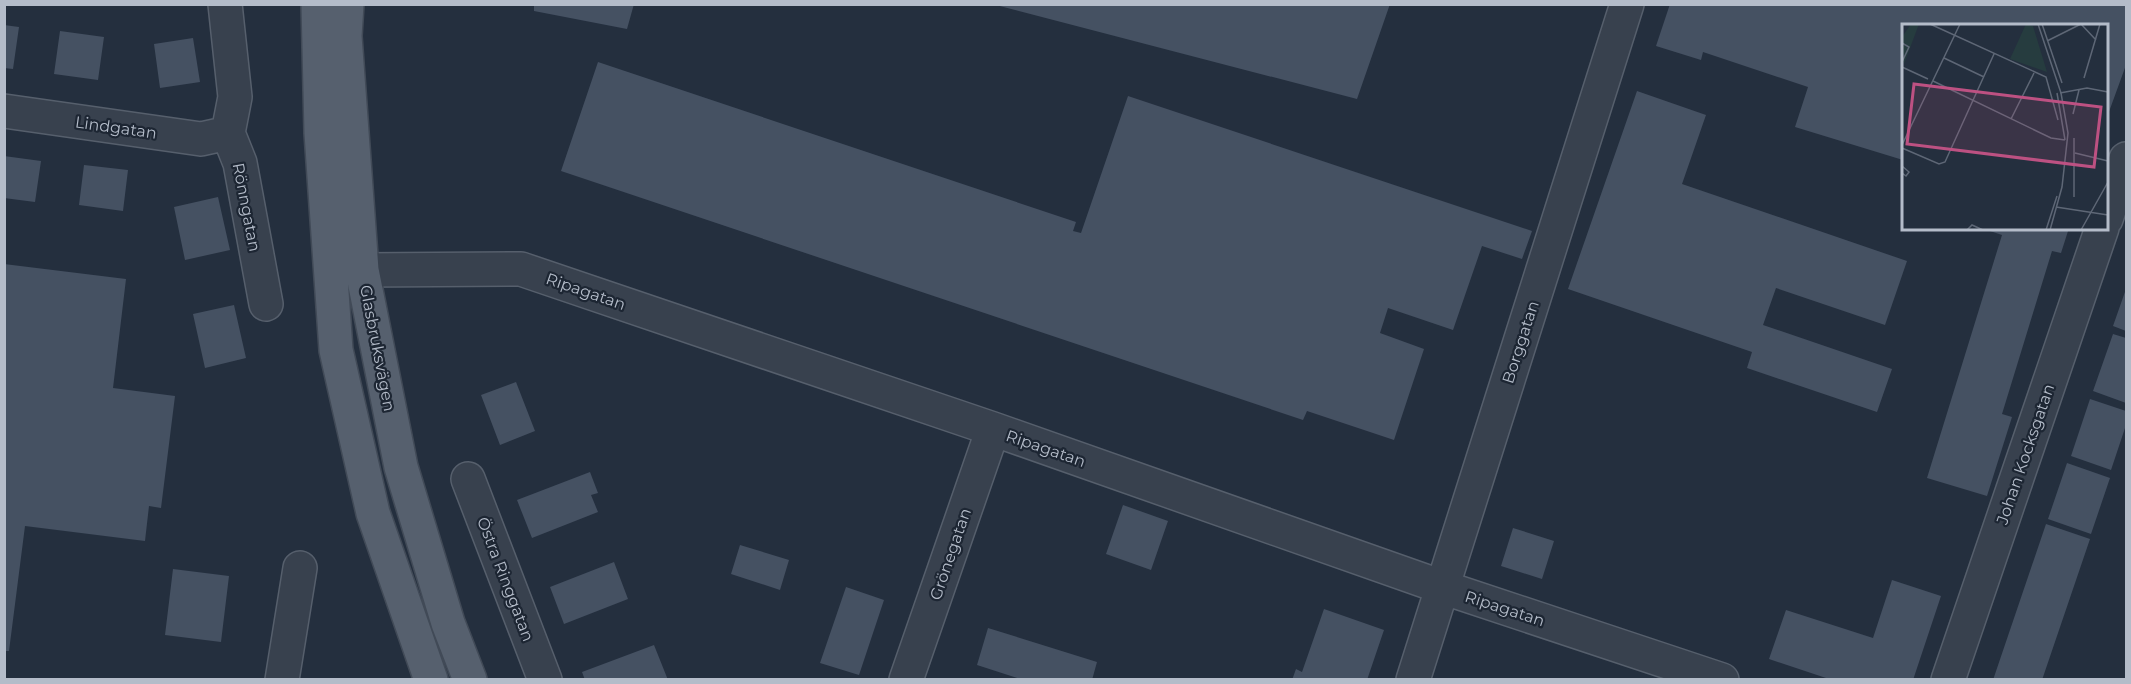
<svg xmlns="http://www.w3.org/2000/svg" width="2131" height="684" font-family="Montserrat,sans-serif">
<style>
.building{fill:#455162}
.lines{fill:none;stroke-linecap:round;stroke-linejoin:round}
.minor-casing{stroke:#565f6c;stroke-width:36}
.major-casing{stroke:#414a57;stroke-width:36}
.minor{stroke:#38414e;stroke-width:33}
.major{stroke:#56606e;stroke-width:33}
.labels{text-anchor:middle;stroke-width:4.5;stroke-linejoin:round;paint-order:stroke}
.street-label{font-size:16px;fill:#b4bcc9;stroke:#1d2633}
.inset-road{fill:none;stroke:#5e6776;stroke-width:1.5}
.view{fill:#bd5182;fill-opacity:0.15;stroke:#bd5182;stroke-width:3}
.inset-edge{fill:none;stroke:#b4bcc9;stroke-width:3}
</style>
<rect width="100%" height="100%" fill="#242f3e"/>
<path class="building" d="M534,4H634L627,29L534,11Z
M992,4H1390L1357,99Z
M1670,4H2126V65L2106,120V26H1903V160L1795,127L1808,87L1703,52L1701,60L1656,46Z
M4,25L19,27L13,69L4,68Z
M60,31L104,37L98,80L54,74Z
M193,38L200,82L160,88L154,44Z
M598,62L1076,222L1073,231L1081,233L1128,96L1532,231L1522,259L1482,246L1453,330L1388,308L1380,333L1424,349L1394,440L1307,411L1303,420L561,171Z
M1637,91L1706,115L1682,184L1907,261L1885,325L1776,288L1763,325L1892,369L1877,412L1747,368L1752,352L1568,289Z
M4,156L41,161L35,202L4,198Z
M84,165L128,170L123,211L79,205Z
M218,197L230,250L185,260L174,207Z
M1981,228H2069L2061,253L2052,251L2002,414L2012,417L1987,496L1927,478L2002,235Z
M4,264L126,279L113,388L175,396L161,508L149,506L145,541L25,526L9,651H4Z
M2126,289V331L2113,326Z
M234,305L246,358L205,368L193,314Z
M2113,334L2126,338V403L2093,391Z
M516,382L535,431L500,445L481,395Z
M2090,399L2126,411V425L2111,470L2071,456Z
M2067,463L2110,478L2091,534L2048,519Z
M590,472L598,493L591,495L598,512L532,538L517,500Z
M1123,505L1168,521L1151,570L1106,554Z
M2046,524L2090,539L2042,680H1993Z
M1513,528L1554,541L1542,579L1501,566Z
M740,545L789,560L780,590L731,574Z
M614,562L628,599L564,624L550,587Z
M173,569L229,576L221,642L165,635Z
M1892,580L1941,596L1913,680H1832L1769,659L1786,610L1873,638Z
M846,587L884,600L859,675L820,663Z
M1324,609L1384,630L1367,680H1292L1296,669L1302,672Z
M988,628L1097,662L1092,680H1023L977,665Z
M654,645L668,680H585L582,672Z"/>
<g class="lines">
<defs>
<path id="minor" d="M225,4L235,97L228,133L240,163L266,304
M4,111L201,139L228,133
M2106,219L2126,159
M362,270L521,269L993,429L1442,587L1722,680
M468,479L545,680
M282,680L300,568
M906,680L993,429
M1413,680L1627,4
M1948,680L2102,228"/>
<path id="major" d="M318,4L321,133L336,350L373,513L431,680
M347,4L345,36L362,270L401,467L448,623L470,680"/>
</defs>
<use href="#minor" class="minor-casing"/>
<use href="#major" class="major-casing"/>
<use href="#minor" class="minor"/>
<use href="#major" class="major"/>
</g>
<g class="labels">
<g class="street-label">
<text transform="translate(116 127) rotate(8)" y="6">Lindgatan</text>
<text transform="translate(247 207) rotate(79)" y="6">Rönngatan</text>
<text transform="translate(586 291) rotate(19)" y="6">Ripagatan</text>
<text transform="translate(1520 342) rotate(-72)" y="6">Borggatan</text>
<text transform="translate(378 348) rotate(79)" y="6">Glasbruksvägen</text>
<text transform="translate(1046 448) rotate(19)" y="6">Ripagatan</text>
<text transform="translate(2025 454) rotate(-71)" y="6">Johan Kocksgatan</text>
<text transform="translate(950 554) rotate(-71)" y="6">Grönegatan</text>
<text transform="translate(506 579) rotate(69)" y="6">Östra Ringgatan</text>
<text transform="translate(1505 608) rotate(18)" y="6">Ripagatan</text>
</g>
</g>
<g transform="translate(1902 24)">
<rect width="206" height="206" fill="#242f3e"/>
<path d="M9,0H17L2,40L0,13ZM124,0L131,2L145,48L108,35Z" fill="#263c3f"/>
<path class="inset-road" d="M28,0L144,53L156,96M136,0L159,69L166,109L160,163L148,206M140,0L160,59M179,0L194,16M145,17L179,0M0,19L7,23L0,38M42,34L82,53M0,43L26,55M182,54L198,0M31,57L149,114L163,116M155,69L163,116M158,69L185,64L206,68M171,90L177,66M109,95L132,49M0,121L58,0M0,124L37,140L43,138L92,30M173,129L206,137M0,142L7,148L4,152L0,149M172,173V114M154,183L206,191M65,206L70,201L81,206M144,206L155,172M179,206L206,158"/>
<path class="view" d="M12,60L199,83L192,143L5,120Z"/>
<rect width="206" height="206" class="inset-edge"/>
</g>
<rect width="2131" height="684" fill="none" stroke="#b4bcc9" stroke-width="12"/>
</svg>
